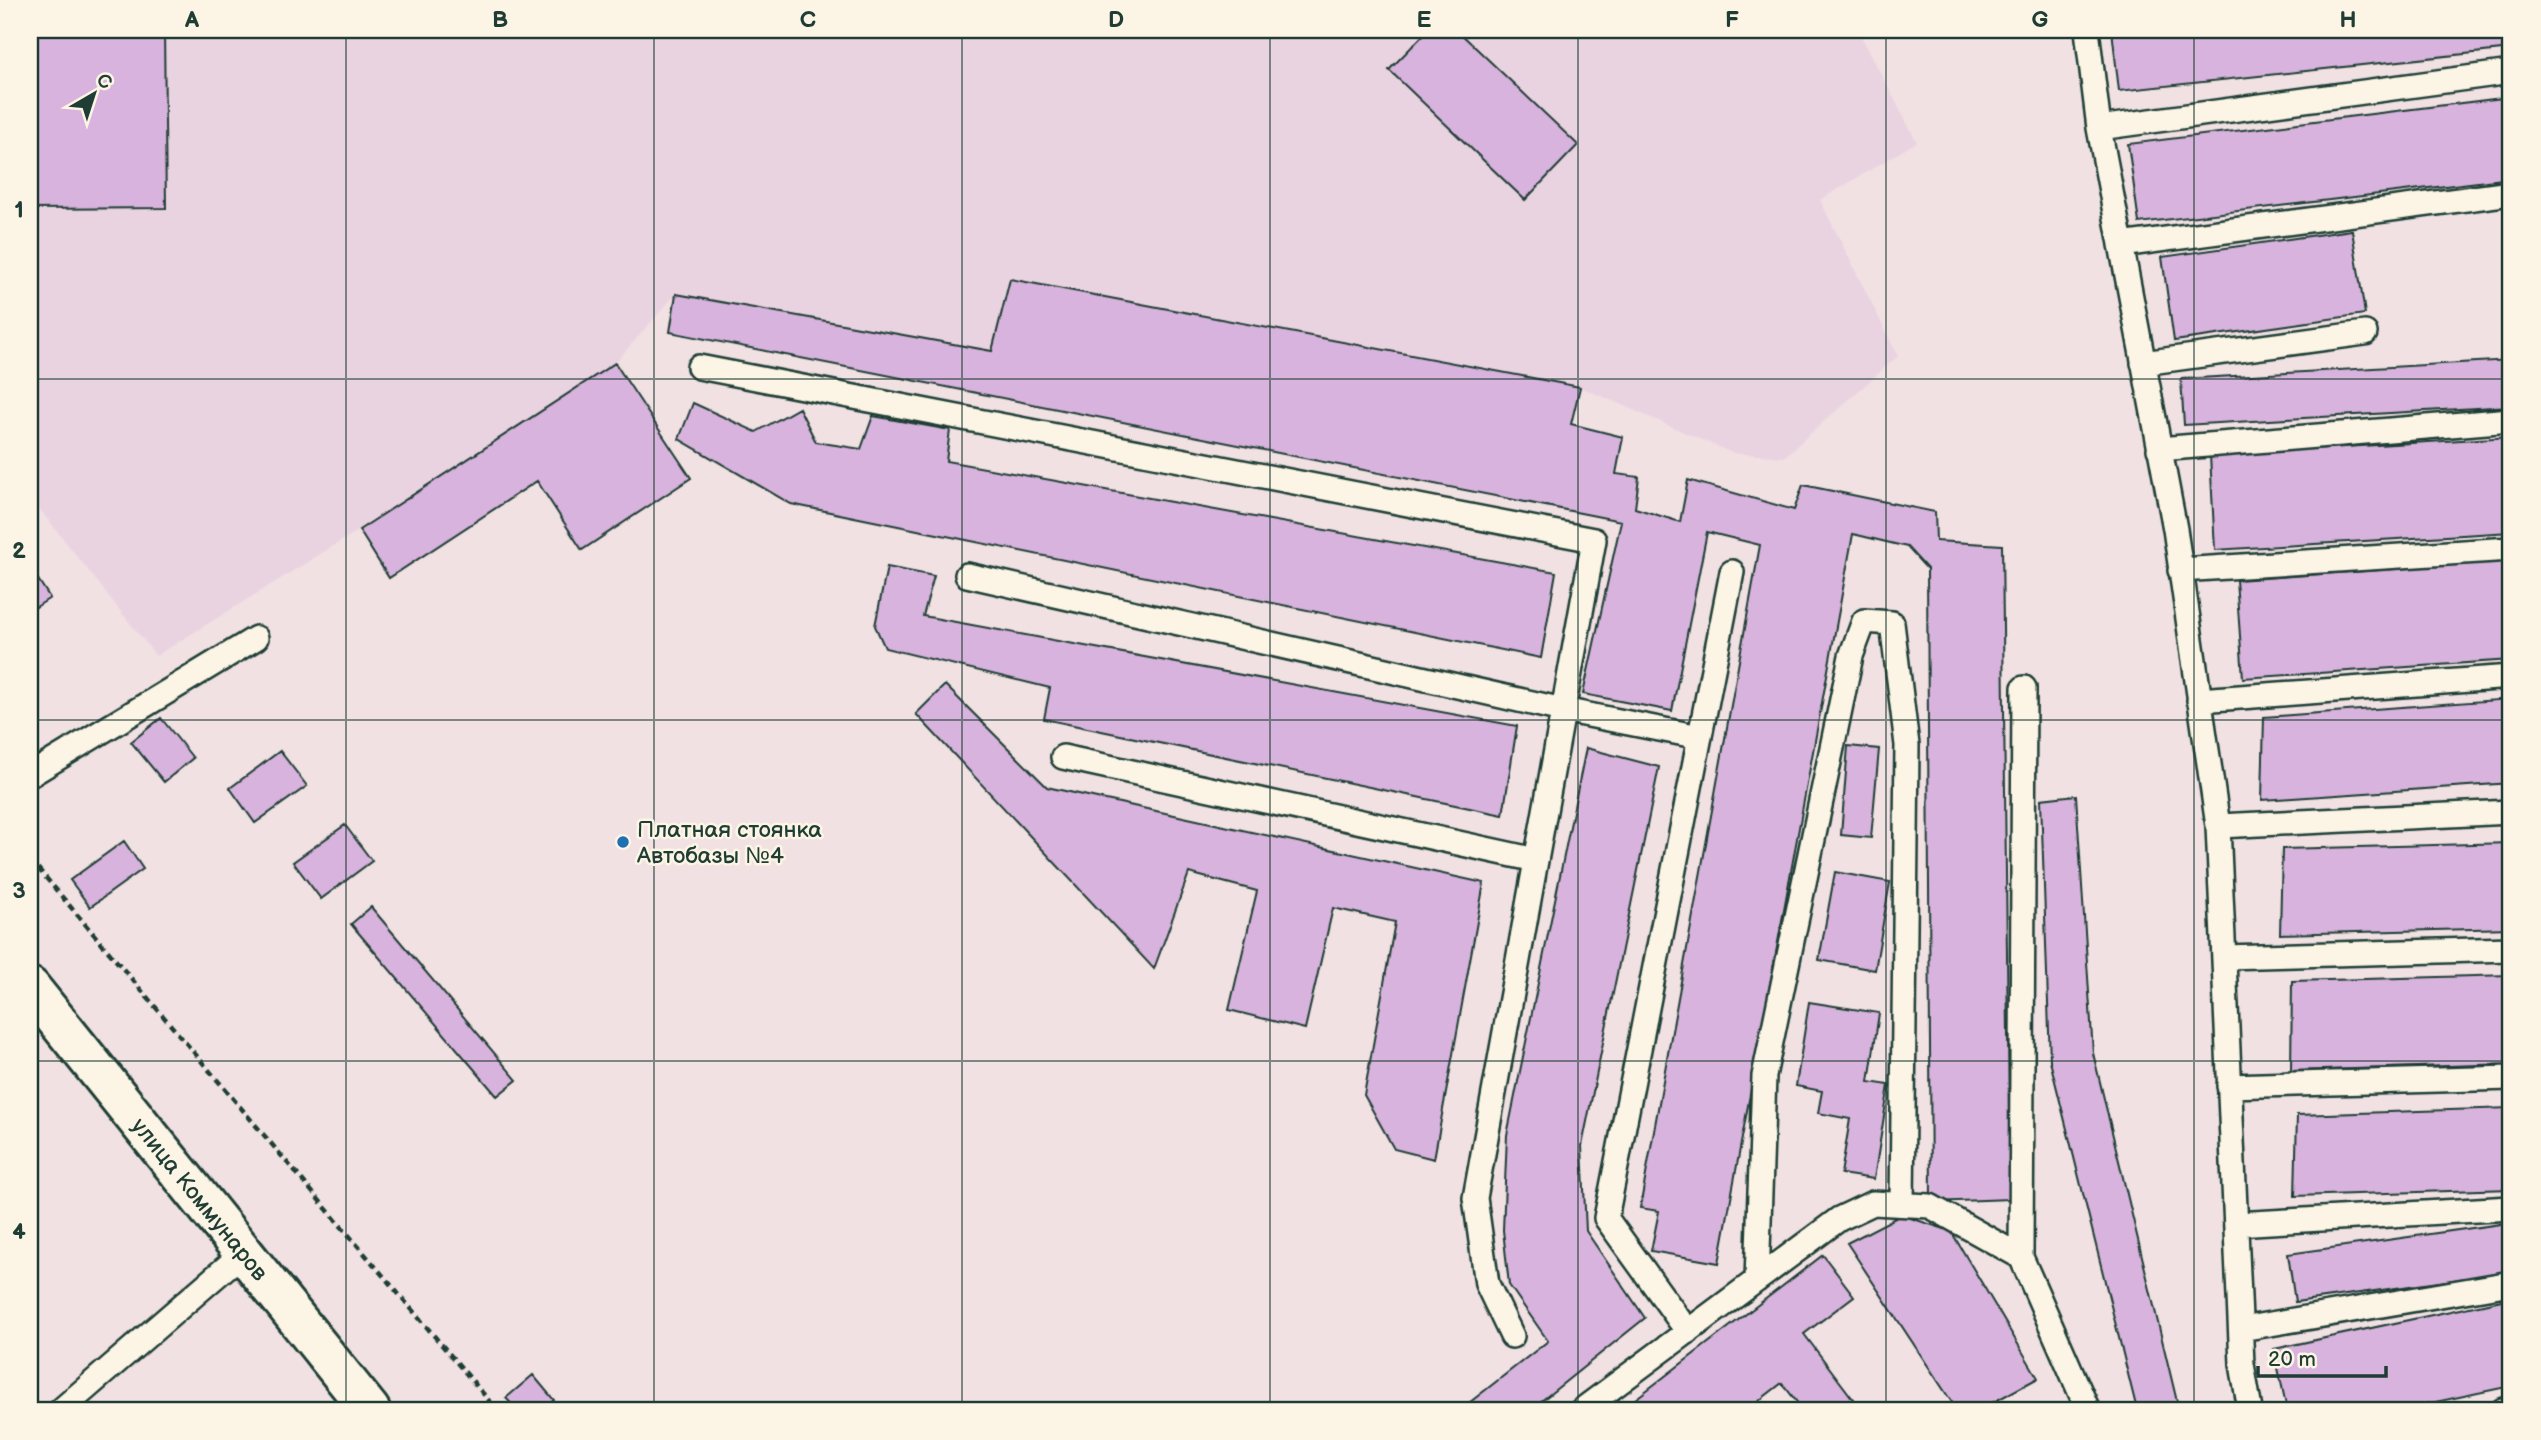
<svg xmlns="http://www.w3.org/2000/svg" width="2541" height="1440" font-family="'Balsamiq Sans',sans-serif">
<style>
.built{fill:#ead3e1}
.building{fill:#d8b3dd;stroke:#1f3d34;stroke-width:2}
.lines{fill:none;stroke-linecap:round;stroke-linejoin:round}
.service-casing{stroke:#1f3d34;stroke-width:28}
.secondary-casing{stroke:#1f3d34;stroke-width:44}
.path{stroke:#1f3d34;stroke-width:4.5;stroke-dasharray:7 5;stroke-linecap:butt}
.service{stroke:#fcf5e5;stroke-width:23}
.secondary{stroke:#fcf5e5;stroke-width:38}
.grid{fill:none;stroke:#1f3d34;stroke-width:2;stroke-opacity:0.55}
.poi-dot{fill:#1f6fb2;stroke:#fcf5e5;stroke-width:2.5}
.labels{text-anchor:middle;stroke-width:5;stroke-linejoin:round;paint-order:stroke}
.poi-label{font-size:23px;fill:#1f3d34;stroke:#fcf5e5;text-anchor:start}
.street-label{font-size:23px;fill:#1f3d34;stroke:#fcf5e5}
.neatline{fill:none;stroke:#1f3d34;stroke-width:2.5}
.grid-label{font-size:23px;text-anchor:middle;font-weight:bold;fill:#1f3d34}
</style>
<rect width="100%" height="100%" fill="#f1e1e3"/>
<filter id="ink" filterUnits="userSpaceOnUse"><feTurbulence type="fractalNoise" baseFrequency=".0143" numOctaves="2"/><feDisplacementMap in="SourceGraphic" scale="14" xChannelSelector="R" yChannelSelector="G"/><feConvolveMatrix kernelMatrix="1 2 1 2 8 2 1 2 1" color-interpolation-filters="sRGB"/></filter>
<g filter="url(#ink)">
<path class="built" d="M30,30H1858L1917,142L1820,200L1898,356L1784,457L1732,453L1580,387L992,351L676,294L615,363L359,530L156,656L30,497Z"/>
<path class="building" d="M30,30H164L166,208L30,209Z
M1428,30H1457L1578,145L1525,200L1389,70Z
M2112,30H2511V49L2119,91Z
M2511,97V178L2139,223L2128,144Z
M2352,230L2365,314L2174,341L2162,257Z
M1010,279L1580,387L1571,424L1623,437L1616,474L1639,477L1635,508L1680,522L1688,480L1794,510L1803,485L1935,512L1936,541L2002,545L2010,1199L1931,1202L1927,569L1907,547L1853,534L1719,1263L1651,1251L1659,1211L1640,1208L1760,545L1707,532L1672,711L1583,694L1621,521L670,332L676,294L992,351Z
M2511,360V406L2184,425L2181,379Z
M615,363L691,478L582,550L537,481L389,578L359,530Z
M693,403L756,432L799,408L816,442L861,449L873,416L950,430L946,461L1556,572L1541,658L791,504L679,439Z
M2511,437V532L2215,550L2210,455Z
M2511,561V660L2243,678L2236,580Z
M30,567L50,598L30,611Z
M887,567L934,576L923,616L1517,726L1503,815L1044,719L1050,688L885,648L875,626Z
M945,685L1047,787L1484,883L1434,1159L1394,1149L1364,1095L1395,922L1333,908L1305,1029L1229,1010L1257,891L1189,873L1154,969L916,714Z
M2511,699V783L2262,800L2264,717Z
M161,718L193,758L164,782L131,742Z
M1848,746L1879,749L1871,838L1841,835Z
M1586,748L1659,767L1582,1146L1586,1231L1645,1318L1530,1410H1460L1548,1341L1509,1285L1503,1230L1507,1135Z
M280,751L307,786L255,823L230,788Z
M2076,795L2093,1053L2179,1410H2137L2050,1061L2041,799Z
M345,825L372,861L321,899L293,862Z
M124,841L143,869L90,907L70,880Z
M2511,843V928L2280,934L2282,849Z
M1835,872L1890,882L1875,970L1819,960Z
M371,907L517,1080L497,1096L351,924Z
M2511,975V1064L2291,1071L2292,981Z
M1809,1002L1879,1013L1869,1082L1889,1085L1874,1179L1841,1174L1850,1119L1818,1113L1822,1091L1796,1086Z
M2511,1108V1189L2295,1196L2297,1115Z
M1901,1215L1951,1231L2038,1378L1979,1410H1957L1847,1243Z
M2508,1223L2511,1272L2295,1302L2288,1254Z
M1823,1255L1854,1296L1804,1334L1853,1399L1838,1410H1803L1782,1383L1747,1410H1621Z
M2511,1298V1386L2398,1410H2287L2274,1349Z
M533,1375L554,1400L542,1410H517L506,1398Z"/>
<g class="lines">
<defs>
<path id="service" d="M2087,30L2099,128L2175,529L2218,826L2242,1364L2250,1410
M2099,128L2511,72
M2121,245L2511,193
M2143,363L2365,333
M699,367L1594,540L1475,1198L1487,1284L1512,1336
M2159,449L2511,420
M2180,570L2511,549
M967,575L1563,710L1700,737
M2199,700L2511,677
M1063,757L1536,860
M30,775L256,638
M2218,826L2511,812
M2224,957L2511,949
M2229,1086L2511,1078
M2236,1224L2511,1208
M2021,1257L2024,688
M1757,1280L1764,1076L1851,656L1864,621L1892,623L1907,745L1902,1204
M2241,1329L2511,1283
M1688,1332L1606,1218L1732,572
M61,1410L244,1252
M1582,1410L1839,1219L1873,1203L1930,1206L2021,1257L2088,1410
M2503,1410L2511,1408"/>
<path id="secondary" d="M30,987L370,1410"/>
</defs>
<use href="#service" class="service-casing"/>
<use href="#secondary" class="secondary-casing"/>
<path class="path" d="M30,859L497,1410"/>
<use href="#service" class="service"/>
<use href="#secondary" class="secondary"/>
</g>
</g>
<path class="grid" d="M346,30V1410M654,30V1410M962,30V1410M1270,30V1410M1578,30V1410M1886,30V1410M2194,30V1410M30,379H2511M30,720H2511M30,1061H2511"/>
<circle class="poi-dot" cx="623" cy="842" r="7"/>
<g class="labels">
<g class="poi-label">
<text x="637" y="837">Платная стоянка<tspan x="637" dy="26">Автобазы №4</tspan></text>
</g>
<g class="street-label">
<text transform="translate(200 1199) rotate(51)" y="8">улица Коммунаров</text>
</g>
</g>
<rect width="2541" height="1440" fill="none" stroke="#fcf5e5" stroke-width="77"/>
<g transform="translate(94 94) rotate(39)" stroke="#fcf5e5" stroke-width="5" paint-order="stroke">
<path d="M0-5L12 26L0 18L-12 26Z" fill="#1f3d34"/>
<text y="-10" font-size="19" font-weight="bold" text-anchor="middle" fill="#1f3d34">С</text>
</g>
<path d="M2258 1366v10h128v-10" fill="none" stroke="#1f3d34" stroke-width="3.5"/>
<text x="2268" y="1366" font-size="21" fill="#1f3d34" stroke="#fcf5e5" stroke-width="5" paint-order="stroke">20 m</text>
<rect x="38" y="38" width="2464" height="1364" class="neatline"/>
<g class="grid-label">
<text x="192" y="27">A</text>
<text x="500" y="27">B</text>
<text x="808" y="27">C</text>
<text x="1116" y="27">D</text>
<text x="1424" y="27">E</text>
<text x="1732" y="27">F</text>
<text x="2040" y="27">G</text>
<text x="2348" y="27">H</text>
<text x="19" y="217">1</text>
<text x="19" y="558">2</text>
<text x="19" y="898">3</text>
<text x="19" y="1239">4</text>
</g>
</svg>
